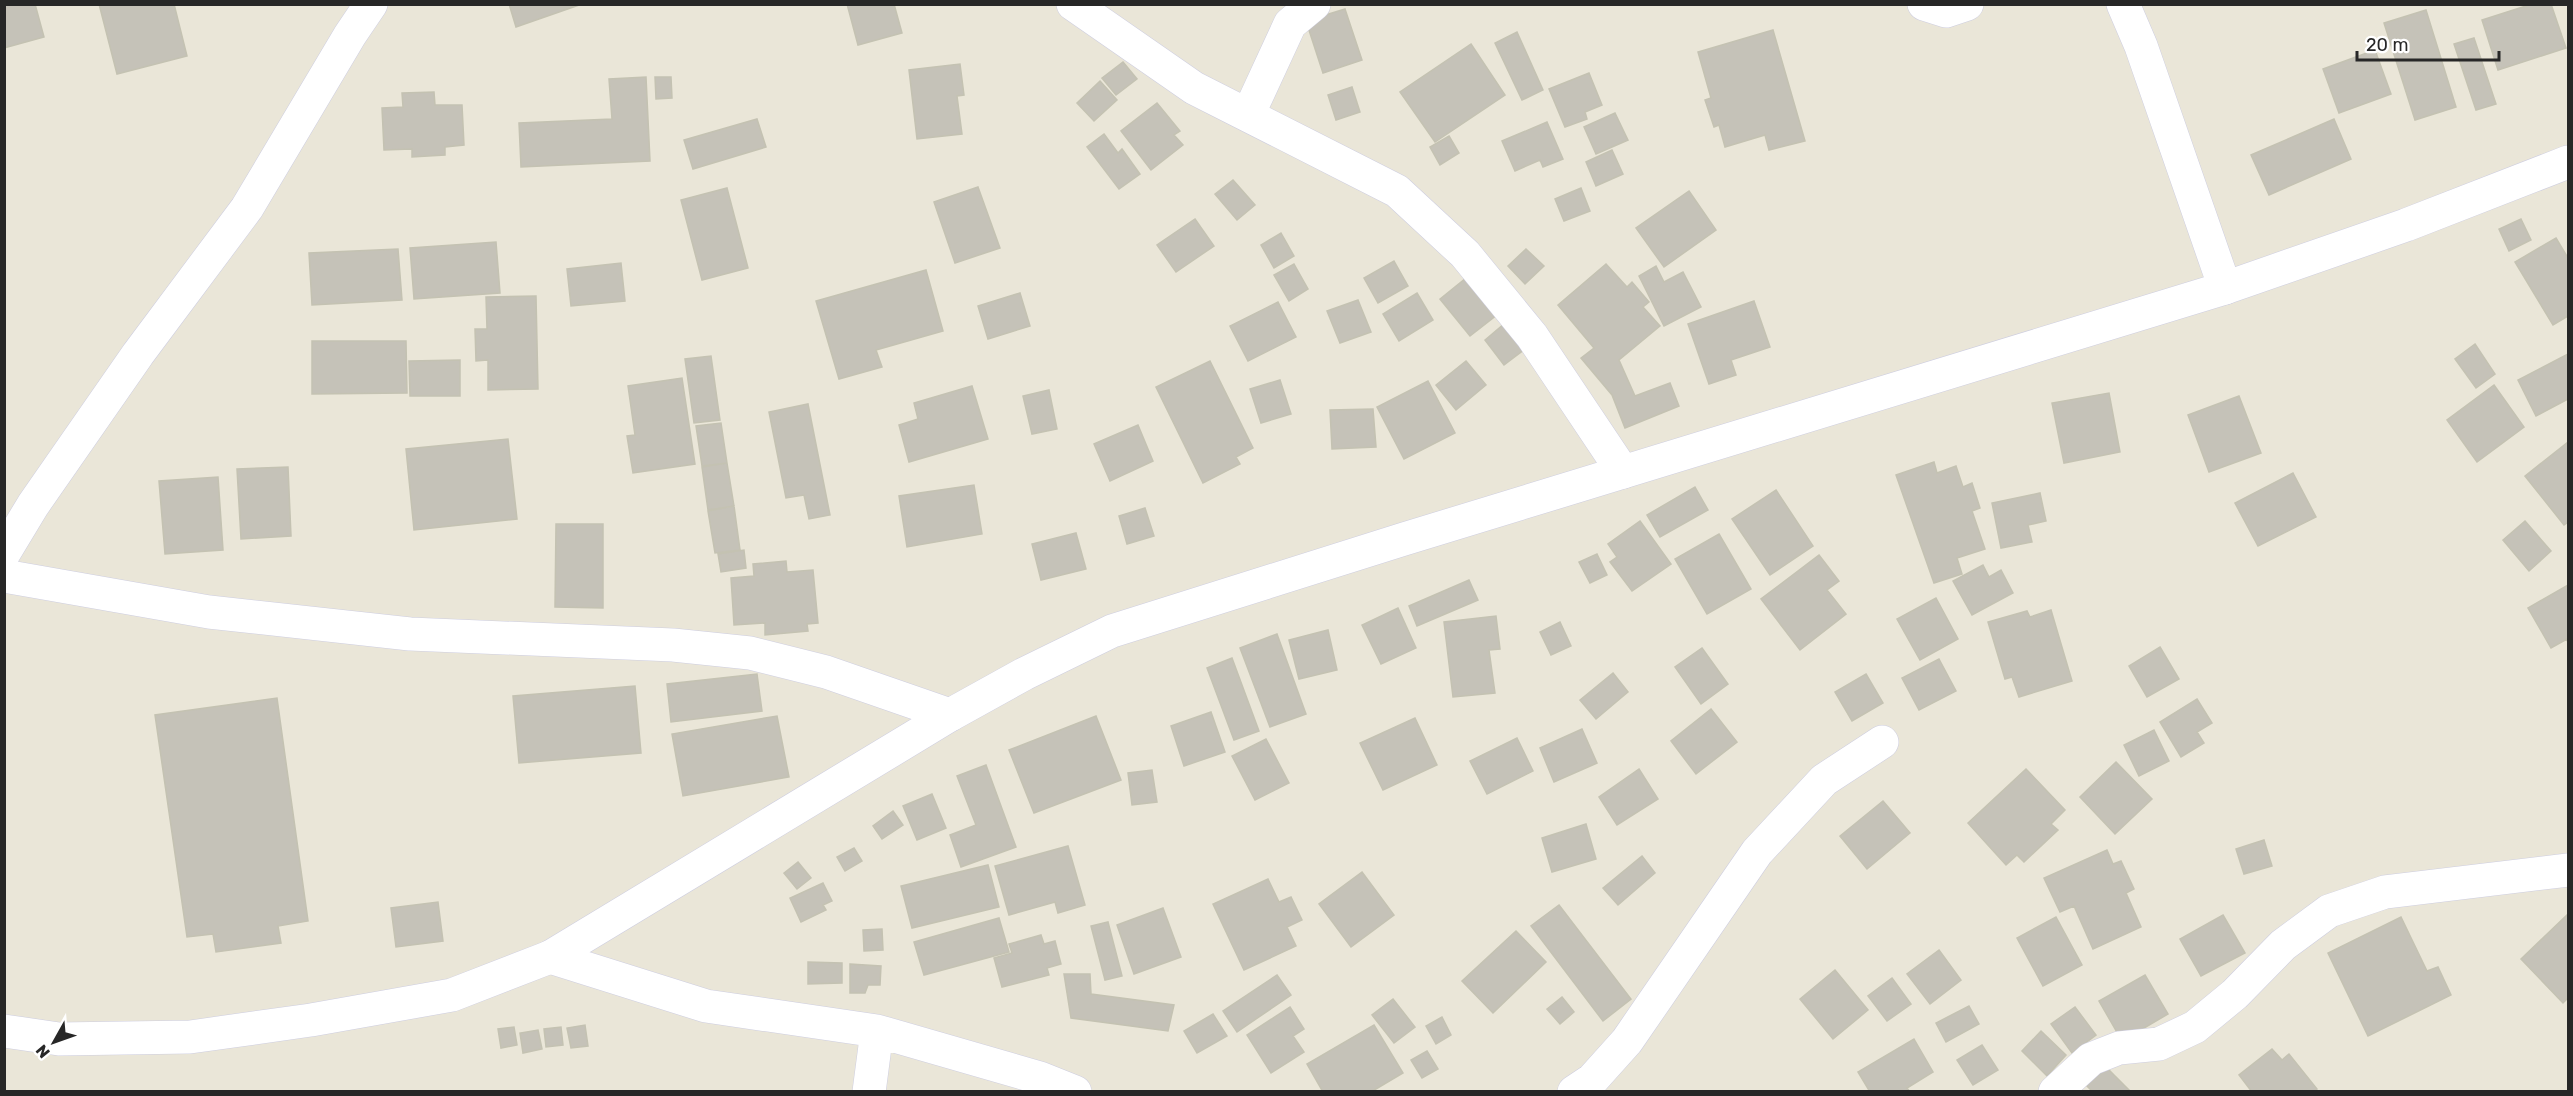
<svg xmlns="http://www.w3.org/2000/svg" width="2573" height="1096" font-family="Rubik,sans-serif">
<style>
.building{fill:#c5c2b8;stroke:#c4c2b2;stroke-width:1.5}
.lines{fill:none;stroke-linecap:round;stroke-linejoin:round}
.street-casing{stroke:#cecee0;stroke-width:34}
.secondary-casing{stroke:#cecee0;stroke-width:34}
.street{stroke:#fff;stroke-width:33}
.secondary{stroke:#fff;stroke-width:33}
</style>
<rect width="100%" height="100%" fill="#eae6d8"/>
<path class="building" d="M4,4H35L44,37L4,48Z
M99,4H174L187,56L117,74Z
M509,4H582L516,27Z
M847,4H894L902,33L858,45Z
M2532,4H2551L2566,48L2498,70L2482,20Z
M1345,9L1362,60L1323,73L1306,21Z
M2426,10L2456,107L2415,120L2384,23Z
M1773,30L1805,141L1769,150L1765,135L1725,147L1719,125L1714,127L1705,100L1711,98L1698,52Z
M1517,32L1543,90L1522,100L1495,43Z
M2474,38L2496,104L2476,110L2454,44Z
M1471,44L1505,95L1435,142L1400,92Z
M2375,50L2391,94L2339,113L2323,69Z
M1123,62L1137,79L1116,95L1102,78Z
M960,64L964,95L957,96L962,134L917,139L909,70Z
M1589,73L1602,105L1585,112L1587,119L1565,127L1549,89Z
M646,77L650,161L521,167L519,123L612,119L609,79Z
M655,77H671L672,98L656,99Z
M1100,81L1117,100L1094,121L1077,103Z
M1352,87L1360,112L1336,120L1328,95Z
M434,92L435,105H462L464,145L445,147V155L412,157V149L384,150L382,108L403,107L402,93Z
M1157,103L1180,131L1174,135L1183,145L1151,170L1121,131Z
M1615,113L1628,140L1596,154L1584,127Z
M757,119L766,147L693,169L684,140Z
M2334,119L2351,159L2269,195L2251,155Z
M1547,122L1563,159L1543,167L1540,160L1515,171L1502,141Z
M1104,134L1118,153L1122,149L1140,174L1119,189L1087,147Z
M1449,136L1459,153L1440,165L1430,147Z
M1612,150L1623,174L1596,186L1586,162Z
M1233,180L1255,205L1237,220L1215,194Z
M978,187L1000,248L955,263L934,202Z
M727,188L748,268L702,280L681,200Z
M1581,188L1590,211L1564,221L1555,199Z
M1689,191L1716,230L1664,267L1636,228Z
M1195,219L1214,246L1176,272L1157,245Z
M2521,219L2531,240L2509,251L2499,229Z
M1281,233L1294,256L1274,268L1261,245Z
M2556,238L2568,258V316L2553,325L2515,262Z
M496,242L500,293L414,299L410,248Z
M398,249L402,300L312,305L309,253Z
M1526,249L1544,266L1525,284L1508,266Z
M1394,261L1408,286L1378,303L1364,278Z
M621,263L625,301L571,306L567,269Z
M1294,264L1308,289L1289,301L1274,275Z
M1606,264L1627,287L1632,282L1649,302L1643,307L1660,326L1619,360L1635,396L1670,383L1679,406L1625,428L1612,395L1581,358L1594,348L1558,305Z
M1656,266L1664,282L1683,272L1701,307L1664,326L1639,276Z
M926,270L943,331L876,350L882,367L839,379L816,301Z
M1466,278L1497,315L1470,336L1440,299Z
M1020,293L1030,326L988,339L978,306Z
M1417,293L1433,320L1399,341L1383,314Z
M536,296L538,389L488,390V360L476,361L475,329H487L486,297Z
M1358,300L1371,332L1340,343L1327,311Z
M1754,301L1770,347L1731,360L1736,375L1709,384L1688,324Z
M1278,302L1296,337L1248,361L1230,326Z
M1505,323L1525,349L1504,365L1485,340Z
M312,341H406L407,393L312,394Z
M2475,344L2495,374L2476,388L2455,359Z
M2568,354V399L2536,416L2518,380Z
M711,356L720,420L694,423L685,359Z
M460,360V396H410L409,361Z
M1210,361L1253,448L1236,457L1240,464L1203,483L1156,387Z
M1466,361L1486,385L1456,410L1436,385Z
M682,378L695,464L633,473L627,436L635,435L628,386Z
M1280,380L1291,414L1261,423L1250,389Z
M1428,381L1455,433L1404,459L1377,407Z
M2494,385L2524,427L2477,462L2447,420Z
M972,386L988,439L909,462L899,425L918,419L914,403Z
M1049,390L1057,429L1032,434L1023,396Z
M2109,393L2120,452L2064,463L2052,403Z
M2239,396L2261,453L2209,472L2188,415Z
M808,404L830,515L809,519L804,495L786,498L769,412Z
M1373,409L1376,447L1332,449L1330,410Z
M721,423L727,463L702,466L696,426Z
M1138,425L1153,461L1110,481L1094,444Z
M508,439L517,519L414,530L406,449Z
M2568,442V522L2564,525L2525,476Z
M1934,462L1937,473L1956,466L1963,487L1972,483L1980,508L1972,511L1985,549L1957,558L1962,574L1934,583L1896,475Z
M727,463L734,506L708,510L702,467Z
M288,467L291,536L241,539L237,469Z
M2293,473L2316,517L2258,546L2235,503Z
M218,477L223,550L165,554L159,481Z
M974,485L982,534L907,547L899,496Z
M1695,487L1708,510L1660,537L1647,515Z
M1776,490L1813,546L1770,575L1732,519Z
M2040,493L2046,521L2028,525L2032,542L2001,548L1992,503Z
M734,506L740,550L715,553L708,511Z
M1145,508L1154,536L1127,544L1119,516Z
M1640,521L1671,564L1632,591L1610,562L1617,557L1608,544Z
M2525,521L2551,551L2529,571L2503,540Z
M556,524H603V608L555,607Z
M1076,533L1086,569L1041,580L1032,544Z
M1719,534L1751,589L1707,614L1675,559Z
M744,550L746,568L721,572L718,554Z
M1597,554L1607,575L1590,583L1579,562Z
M1819,555L1839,581L1827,590L1846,614L1800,650L1761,599Z
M786,561L787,572L813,570L818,623L807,624L808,631L765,635V623L734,625L731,578L754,576L753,564Z
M1983,565L1989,577L2001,570L2013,593L1972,615L1953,581Z
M1469,580L1478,600L1417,626L1409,606Z
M2568,585V643L2567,639L2551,648L2528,608Z
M1936,598L1958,639L1920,660L1897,619Z
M1398,608L1416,648L1381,664L1362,625Z
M2051,610L2072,681L2019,697L2012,677L2005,679L1988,622L2027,611L2030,617Z
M1496,616L1500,649L1489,650L1495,693L1453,697L1444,622Z
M1560,622L1571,646L1551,655L1540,632Z
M1328,630L1337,670L1299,679L1289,640Z
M1277,634L1306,714L1270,727L1240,648Z
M2160,647L2179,679L2147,697L2129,666Z
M1702,648L1728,684L1701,704L1675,667Z
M1232,658L1259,731L1234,740L1207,668Z
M1939,659L1956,691L1919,710L1902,678Z
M1613,673L1628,692L1596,719L1580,700Z
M757,674L762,711L671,722L667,684Z
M1866,674L1883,703L1852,721L1835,692Z
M635,686L641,753L519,763L513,696Z
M277,698L308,921L278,926L281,943L216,952L213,934L187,937L155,715Z
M2197,699L2212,723L2197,732L2204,743L2181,757L2160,722Z
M1711,709L1737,742L1696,774L1671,741Z
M1211,712L1225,752L1184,766L1171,726Z
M777,716L789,777L683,796L672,734Z
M1096,716L1121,780L1034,813L1009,750Z
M1415,718L1437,765L1383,790L1360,743Z
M1582,729L1597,763L1554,782L1540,748Z
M2154,730L2169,761L2139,776L2124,745Z
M1517,738L1533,771L1487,794L1470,761Z
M1266,739L1289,783L1255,800L1232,756Z
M2116,762L2152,799L2115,834L2080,797Z
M986,765L1016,847L961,867L950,835L976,825L957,776Z
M1639,769L1658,799L1617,825L1599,797Z
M2026,769L2065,810L2051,824L2058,830L2024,862L2017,855L2006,865L1968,823Z
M1152,770L1157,802L1132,805L1128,773Z
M932,794L946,828L917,840L903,806Z
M1883,801L1910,833L1867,869L1840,836Z
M893,811L903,825L882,839L873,826Z
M1586,824L1596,859L1552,872L1542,838Z
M2264,840L2272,866L2244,874L2236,849Z
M1068,846L1085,905L1058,913L1055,902L1009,915L995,866Z
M854,848L862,861L845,871L837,857Z
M2107,850L2113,864L2121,861L2134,889L2126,893L2141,927L2093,949L2074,906L2060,912L2044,878Z
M1642,856L1655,873L1618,905L1603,888Z
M798,862L811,878L797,889L784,873Z
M988,865L999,907L912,928L901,886Z
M1362,872L1394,915L1351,947L1319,904Z
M1268,879L1279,902L1291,897L1302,920L1287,927L1296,946L1244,970L1213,904Z
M823,883L832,901L823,905L826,910L801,922L790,898Z
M438,902L443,941L396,947L391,908Z
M1559,905L1631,999L1603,1021L1531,926Z
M1163,908L1181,957L1134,974L1117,925Z
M2568,914V998L2563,1003L2521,959Z
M2223,915L2245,953L2201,976L2180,939Z
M2056,917L2082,965L2043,986L2017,938Z
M2401,917L2427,971L2438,967L2451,995L2368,1036L2328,953Z
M999,918L1009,952L924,975L914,942Z
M1108,922L1122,976L1105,980L1091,926Z
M882,929L883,950L864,951L863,930Z
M1516,931L1546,962L1493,1013L1462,981Z
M1041,935L1044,944L1055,941L1061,964L1047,968L1049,975L1002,987L994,958L1012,953L1009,944Z
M1939,950L1961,980L1930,1004L1907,974Z
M808,962L842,963V983L808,984Z
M850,964L881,966L880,985H868L865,993H850Z
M1835,970L1868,1010L1833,1039L1800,999Z
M1064,974H1090L1091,994L1174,1005L1168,1031L1071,1018Z
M1277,975L1291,995L1237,1032L1223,1011Z
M2145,975L2168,1014L2122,1041L2099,1001Z
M1892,978L1911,1004L1887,1021L1868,996Z
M1562,997L1574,1012L1560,1024L1547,1009Z
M1393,999L1415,1027L1394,1043L1372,1015Z
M1969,1006L1979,1024L1946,1042L1936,1023Z
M1290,1007L1304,1029L1293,1036L1304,1052L1271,1073L1247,1035Z
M2075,1007L2096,1035L2072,1053L2051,1024Z
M1213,1014L1227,1036L1197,1053L1184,1031Z
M1442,1017L1451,1035L1436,1044L1426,1026Z
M585,1025L588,1046L571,1048L567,1028Z
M1374,1025L1403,1073L1371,1092H1323L1307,1064Z
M514,1027L517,1045L501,1048L498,1029Z
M561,1027L563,1045L546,1047L544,1029Z
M538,1030L542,1049L523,1053L520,1033Z
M2041,1031L2066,1055L2047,1076L2022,1051Z
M1914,1039L1933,1072L1907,1088L1910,1092H1870L1858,1072Z
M1982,1045L1998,1070L1973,1085L1957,1060Z
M2272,1049L2282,1060L2289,1054L2317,1089L2315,1092H2252L2239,1075Z
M1427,1051L1438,1069L1422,1078L1411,1060Z
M2105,1066L2131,1092H2093L2086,1085Z"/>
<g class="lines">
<defs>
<path id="street" d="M1073,4L1194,88L1397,191L1465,254L1532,336L1623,472
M1924,4L1946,11L1967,4
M2123,4L2141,46L2225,288
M1248,115L1290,24L1314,4
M4,553L33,505L138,354L247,208L350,35L371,4
M4,576L209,612L410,634L673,645L750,653L826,672L950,715
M550,957L706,1006L877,1031L1040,1078L1075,1092
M869,1092L877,1031
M1574,1092L1592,1080L1627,1041L1757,852L1824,780L1882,742
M2055,1092L2091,1059L2119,1048L2159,1044L2195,1027L2235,994L2283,945L2329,911L2385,892L2568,870"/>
<path id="secondary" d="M4,1031L59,1039L190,1037L311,1020L452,995L550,957L950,715L1024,674L1112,631L1404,539L2225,288L2406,225L2568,162"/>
</defs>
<use href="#street" class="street-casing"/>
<use href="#secondary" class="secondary-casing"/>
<use href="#street" class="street"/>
<use href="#secondary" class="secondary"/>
</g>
<rect width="2573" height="1096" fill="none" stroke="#272727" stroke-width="12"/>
<g transform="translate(54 1042) rotate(230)" stroke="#ffffff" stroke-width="4.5" paint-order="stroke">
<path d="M0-4.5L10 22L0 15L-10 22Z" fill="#272727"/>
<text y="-9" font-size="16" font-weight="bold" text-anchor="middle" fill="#272727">N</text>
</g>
<path d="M2357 51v9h142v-9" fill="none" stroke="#272727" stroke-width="3"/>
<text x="2366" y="51" font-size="18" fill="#272727" stroke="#ffffff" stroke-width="4.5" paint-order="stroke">20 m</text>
</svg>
